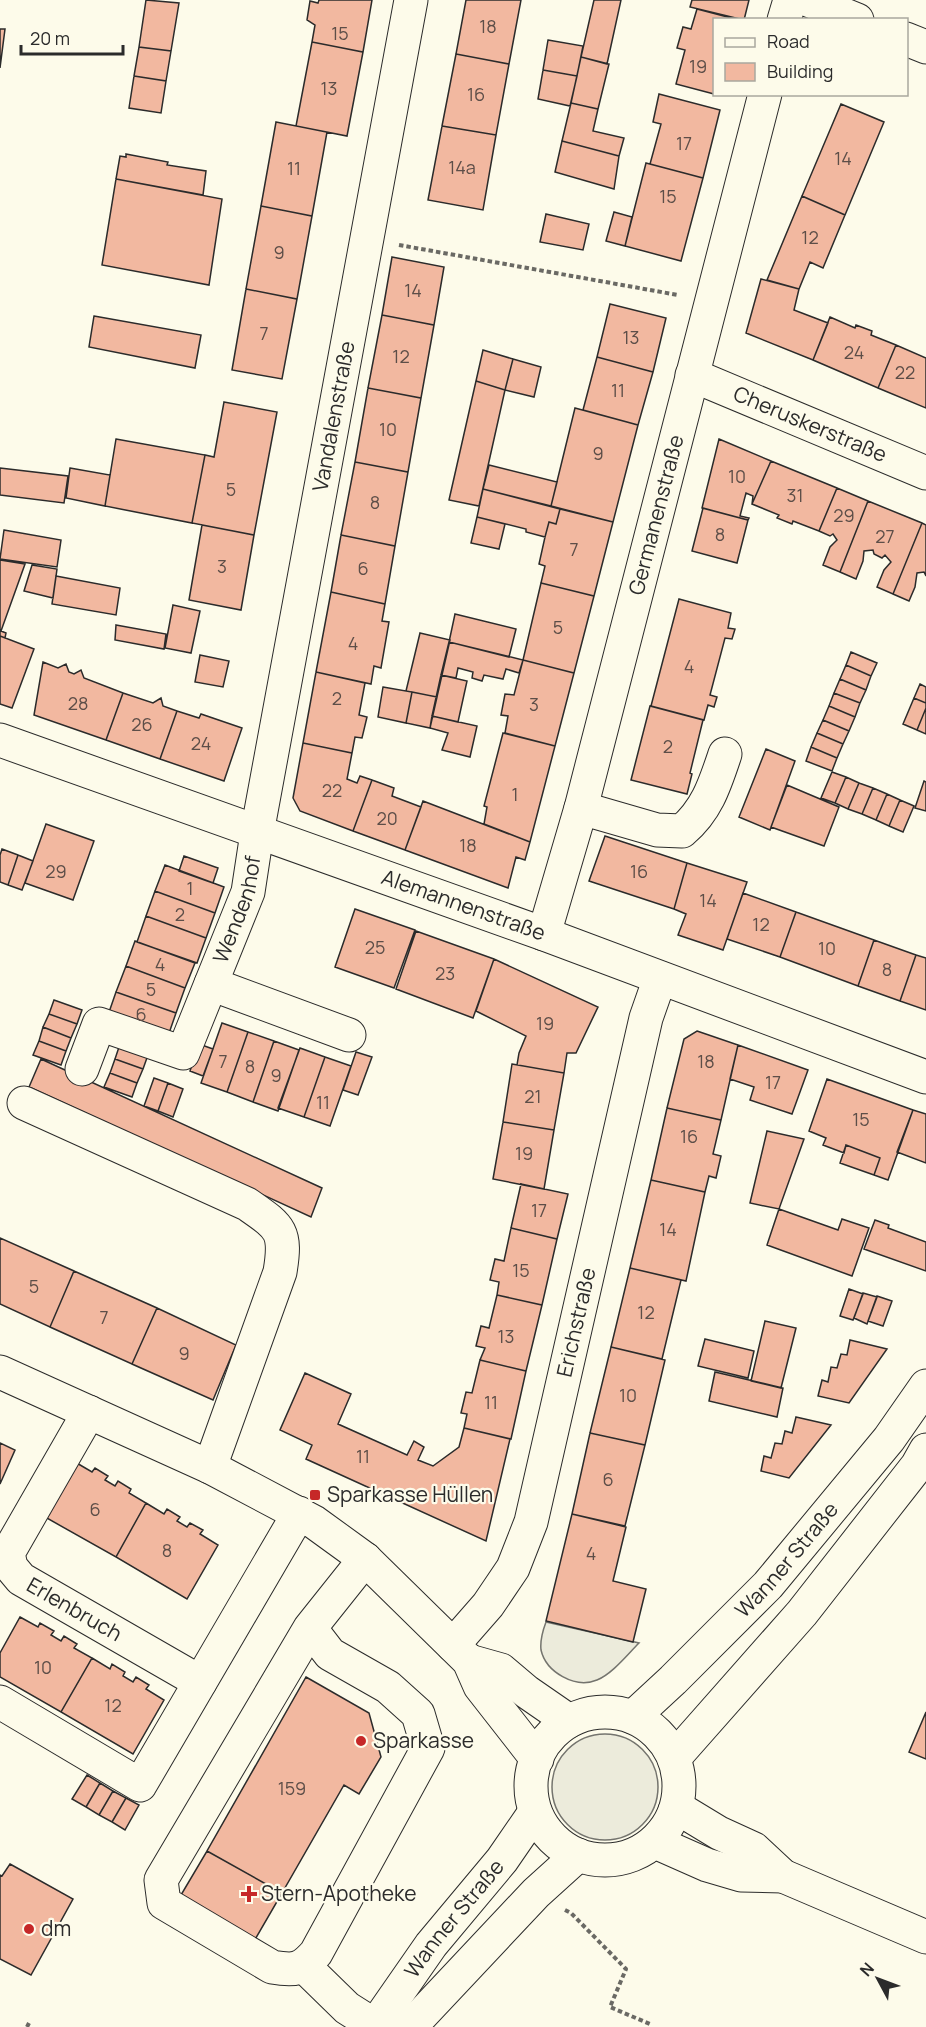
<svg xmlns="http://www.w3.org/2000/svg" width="926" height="2027" font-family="Manrope,sans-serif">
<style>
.green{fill:#ecebdb;stroke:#74746e;stroke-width:1.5}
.building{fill:#f2b8a0;stroke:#2b2b2b;stroke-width:1.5}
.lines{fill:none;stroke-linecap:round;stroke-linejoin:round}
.minor-casing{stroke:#2b2b2b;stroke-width:35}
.path{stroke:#6a6964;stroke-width:4;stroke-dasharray:4.5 3;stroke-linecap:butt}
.minor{stroke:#fdfbea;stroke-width:33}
.poi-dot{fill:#c62828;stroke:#fdfbea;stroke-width:2}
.labels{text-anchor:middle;stroke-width:4.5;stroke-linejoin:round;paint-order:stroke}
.number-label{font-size:18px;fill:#5d4e48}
.street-label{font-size:21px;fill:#2b2b2b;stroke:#fdfbea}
.poi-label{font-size:21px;fill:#2b2b2b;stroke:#fdfbea;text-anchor:start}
</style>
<rect width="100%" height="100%" fill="#fdfbea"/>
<path class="green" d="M546,1622L639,1643C627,1655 612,1674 597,1680C575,1689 546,1672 541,1650C540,1641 543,1630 546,1622Z
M552 1787a53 53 0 1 1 106 0a53 53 0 1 1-106 0Z"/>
<path class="building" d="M146,0L179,3L171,51L139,47Z
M319,0H372L363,52L312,42L315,25L307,20L310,1L318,3Z
M466,0H521L509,64L456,54Z
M594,0H621L607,64L581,57Z
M692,0H749L744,20L690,7Z
M697,9L739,20H714V94L676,84L685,50L677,48L683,27L691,29Z
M0,29H5L0,68Z
M548,40L583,46L577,76L543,70Z
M312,42L363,52L347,136L296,126Z
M139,47L171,51L166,81L134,76Z
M456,54L509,64L496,135L442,126Z
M581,57L609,64L598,109L571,103Z
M543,70L577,76L570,106L538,99Z
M134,76L166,81L161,113L129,108Z
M659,94L720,110L703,178L650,164L661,124L653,122Z
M571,103L598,109L593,131L624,138L619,156L562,141Z
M841,104L884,122L845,215L802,196Z
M276,122L327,132L312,216L261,206Z
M442,126L496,135L483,210L428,200Z
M562,141L619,156L614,189L555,172Z
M126,154L168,162L167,165L206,171L203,195L116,179L120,156L126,157Z
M646,163L703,178L681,261L625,246Z
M116,179L222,199L209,285L102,265Z
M802,196L845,215L823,268L810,262L799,289L767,280Z
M261,206L312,216L297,299L246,289Z
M614,212L632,217L625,246L606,241Z
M546,214L589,224L583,250L540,242Z
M392,257L444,267L434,325L382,315Z
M761,279L799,289L794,310L828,323L813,360L746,333Z
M246,289L297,299L282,379L232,370Z
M610,304L666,318L653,372L597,357Z
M382,315L434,325L421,398L368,388Z
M94,316L201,335L195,368L89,347Z
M830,317L855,328L856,325L872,331L871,335L896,345L878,388L813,360Z
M896,345L926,358V408L878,388Z
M483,350L513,359L505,390L476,381Z
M597,357L653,372L638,425L583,410Z
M513,359L541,367L534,397L505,390Z
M476,381L505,390L479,506L449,500Z
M368,388L421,398L408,472L355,462Z
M224,402L277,412L254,535L192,523L205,455L214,457Z
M575,408L638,425L613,522L551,506Z
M116,439L205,455L192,523L105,506Z
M719,439L771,461L752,504L753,496L746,493L740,516L749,518L748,520L702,508Z
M771,461L837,488L819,531L793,521L792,524L777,518L779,515L752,504Z
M355,462L408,472L395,546L341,535Z
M489,465L557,482L551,506L483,489Z
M0,468L68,476L64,503L0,495Z
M70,468L110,475L105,506L66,498Z
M837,488L868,501L840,572L823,565L830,547L837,540L833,534L830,536L819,531Z
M483,489L560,509L556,524L549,522L545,537L526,532V529L477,517Z
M868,501L922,523L893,594L877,587L884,570L891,562L885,555L882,558L874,554L873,550L864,551L863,561L856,579L840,572Z
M703,508L748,520L737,563L692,551Z
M560,509L613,522L594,596L541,583L545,566L539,564L545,537L549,522L556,524Z
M477,517L505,524L499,549L471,543Z
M922,523L926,525V576L924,572L917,573L915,587L909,601L893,594Z
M202,525L254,535L241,610L189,600Z
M4,530L61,540L57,567L0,559Z
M341,535L395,546L385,604L331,592Z
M0,560L25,564L1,631L6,633L5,638L0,636Z
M32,565L57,569L53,598L24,591Z
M56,576L120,588L116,615L52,604Z
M541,583L594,596L574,673L523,660Z
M331,592L385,604L382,621L389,622L381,668L374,666L371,684L316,672Z
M679,599L731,613L728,628L735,629L732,639L725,638L710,695L717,697L714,707L708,705L704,720L651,706Z
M173,605L200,611L191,653L165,648Z
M455,614L516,629L509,657L449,642Z
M116,625L166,634L164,649L115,640Z
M420,633L450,640L437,697L406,691Z
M0,636L34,649L12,708L0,704Z
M449,642L523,660L519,673L506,669L503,679L484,675L482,681L472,678L473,672L458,668L456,678L441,675Z
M851,652L877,663L871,676L846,665Z
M200,655L229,661L223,687L195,682Z
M523,660L574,673L555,746L505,733L508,716L501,715L505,694L514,695Z
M43,662L58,668L66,664L69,672L74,674L81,670L84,678L123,693L106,740L34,715Z
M846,665L871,676L866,690L840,679Z
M316,672L365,683L359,715L367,717L362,738L355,737L352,753L303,743Z
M441,675L467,681L458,722L432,716Z
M840,679L866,690L860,703L834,693Z
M920,684L926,687V703L914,698Z
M383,687L412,692L406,723L378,717Z
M412,692L437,697L430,728L406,723Z
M123,693L153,703L161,698L163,706L177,711L160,759L106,740Z
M834,693L860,703L855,717L829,706Z
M914,698L926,703V708L917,730L903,724Z
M650,706L703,720L690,773L692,774L687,794L631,780Z
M829,706L855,717L849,731L823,720Z
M926,708V734L917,730Z
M177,711L199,718L201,714L242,728L224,781L160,759Z
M432,716L477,726L470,757L442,750L448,733L430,728Z
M823,720L849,731L843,744L817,733Z
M503,733L555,746L530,842L484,824L487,807L484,806Z
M817,733L843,744L837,758L811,747Z
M303,743L352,753L347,779L357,783L360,776L372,780L353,831L300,811L293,798Z
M811,747L837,758L832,771L806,761Z
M766,749L795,761L770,830L739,817Z
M832,772L846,777L835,803L821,798Z
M846,777L859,783L848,809L835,803Z
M372,780L394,788L392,796L421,807L405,850L353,831Z
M924,781L926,782V811L915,808Z
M859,783L873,788L862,814L848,809Z
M787,785L839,807L824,846L771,827Z
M873,788L887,794L876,820L862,814Z
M887,794L900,800L889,826L876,820Z
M900,800L914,806L903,832L889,826Z
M423,801L530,842L525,860L516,857L508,888L405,850Z
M46,824L94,841L73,900L25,883Z
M605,836L687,863L674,909L589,881Z
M2,849L18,855L8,885L0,882V855Z
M18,855L33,861L22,890L8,885Z
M184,856L218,868L213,883L179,871Z
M687,863L747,882L723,950L678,935L686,914L674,909Z
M165,865L224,887L215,913L155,891Z
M155,891L215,913L206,938L146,916Z
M743,893L796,912L780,957L727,939Z
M355,909L415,930L394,988L335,967Z
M796,912L874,940L858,986L780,957Z
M146,916L206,938L197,963L137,942Z
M416,931L494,959L473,1018L396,989Z
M874,940L916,955L900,1001L858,986Z
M135,941L195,963L185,988L126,966Z
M916,955L926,958V1010L900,1001Z
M494,959L598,1007L576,1053H567L564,1073L517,1065L519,1053L526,1036L476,1011Z
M126,966L185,988L176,1013L116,992Z
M116,992L176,1013L167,1039L107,1018Z
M54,1000L82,1010L77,1024L49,1014Z
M49,1014L77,1024L71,1038L43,1027Z
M222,1023L248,1032L227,1092L201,1083Z
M43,1027L71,1038L66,1051L39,1041Z
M697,1031L738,1045L721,1120L667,1108L684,1039Z
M248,1032L274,1041L253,1102L227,1092Z
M39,1041L66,1051L61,1065L33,1055Z
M274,1041L299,1050L278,1111L253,1102Z
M120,1044L148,1055L143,1069L115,1059Z
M199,1044L213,1049L203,1076L190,1071Z
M738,1045L808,1070L792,1114L750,1100L754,1087L730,1079Z
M300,1048L325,1057L304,1117L278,1108Z
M356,1052L372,1057L358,1095L343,1090Z
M325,1057L351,1066L330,1126L304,1117Z
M41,1059L322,1188L311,1217L29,1087Z
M115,1059L143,1069L137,1083L110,1073Z
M512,1064L564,1073L554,1130L503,1122Z
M110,1073L137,1083L132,1097L104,1087Z
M154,1078L168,1083L158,1111L144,1106Z
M827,1079L913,1110L888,1180L874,1175L880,1158L846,1145L844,1153L823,1145L826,1138L809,1131Z
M168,1083L183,1089L173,1117L158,1111Z
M667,1108L721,1120L713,1154L721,1156L716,1178L709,1176L705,1192L651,1180Z
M913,1110L926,1114V1163L897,1152Z
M503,1122L554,1130L544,1189L493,1179Z
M767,1131L804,1139L779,1209L750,1203Z
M846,1145L880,1158L874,1175L840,1163Z
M651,1180L705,1192L686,1281L630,1268Z
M521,1184L568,1194L557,1239L511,1228Z
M779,1209L838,1230L842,1219L869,1228L852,1276L767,1245Z
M875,1220L889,1225L888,1228L926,1242V1271L864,1249Z
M511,1228L557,1239L542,1305L497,1295L499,1282L490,1280L495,1259L504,1261Z
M0,1238L74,1271L50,1327L0,1304Z
M630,1268L681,1280L662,1359L611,1347Z
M74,1271L157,1308L132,1364L50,1327Z
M849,1289L863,1294L853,1320L840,1316Z
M863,1293L877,1297L867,1324L854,1318Z
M497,1295L542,1305L526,1371L480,1360L485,1348L476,1346L481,1326L489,1328Z
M877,1296L892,1301L883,1326L868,1321Z
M157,1308L236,1345L213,1400L132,1364Z
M765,1321L796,1328L781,1388L751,1381Z
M705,1339L754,1351L748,1378L698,1366Z
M850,1340L887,1349L849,1403L818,1396L822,1380L828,1382L831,1367L837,1368L841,1354L847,1355Z
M611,1347L665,1360L645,1445L590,1433Z
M480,1360L526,1371L511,1439L464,1428L467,1414L461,1413L466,1392L472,1393Z
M715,1372L783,1388L777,1417L709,1401Z
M305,1373L351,1394L338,1424L407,1455L414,1441L424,1447L418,1460L433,1466L459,1447L464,1428L510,1439L486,1541L306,1459L312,1445L280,1430Z
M796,1417L831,1425L789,1478L761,1471L764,1456L771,1458L775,1443L782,1444L785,1431L792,1433Z
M590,1433L645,1445L625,1526L572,1514Z
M0,1443L15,1450L0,1484Z
M75,1462L92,1472L95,1468L108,1476L105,1480L115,1486L118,1481L131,1489L129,1493L146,1503L116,1557L45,1517Z
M146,1503L164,1514L167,1509L180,1517L177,1521L187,1527L190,1523L203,1530L200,1534L218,1545L187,1599L116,1557Z
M572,1514L626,1527L613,1581L646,1589L633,1642L546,1621Z
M20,1617L38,1627L40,1623L54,1631L51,1635L61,1641L64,1636L77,1644L74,1648L92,1658L61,1712L0,1677V1653Z
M92,1658L110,1669L112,1664L125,1672L123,1676L133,1682L136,1677L149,1685L146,1689L164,1700L133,1754L61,1712Z
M306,1677L369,1713L381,1757L359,1794L344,1785L282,1893L207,1851Z
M926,1712V1759L909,1752Z
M87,1775L100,1783L86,1807L72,1799Z
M100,1783L113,1791L99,1815L86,1807Z
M113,1791L126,1798L112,1822L99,1815Z
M126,1798L139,1805L125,1830L112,1822Z
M207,1851L282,1893L253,1943L178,1900Z
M10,1864L73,1899L31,1975L0,1959V1875L2,1876Z"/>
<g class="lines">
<defs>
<g id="minor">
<path d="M808,0L857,20"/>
<path d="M784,20L790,0"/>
<path d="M906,39L926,47"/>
<path id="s1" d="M692,375L926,473"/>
<path id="s2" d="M0,740L544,934L926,1077"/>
<path d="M581,808L657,830L682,831C707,810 715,784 725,754"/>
<path id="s3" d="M544,934L581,808L765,94"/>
<path d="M211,984L349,1035"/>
<path id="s4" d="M82,1069L99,1024L183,1053L248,892L257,833L411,0"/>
<path d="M24,1103L247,1204C280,1227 287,1230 280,1272L210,1467"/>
<path d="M0,1372L210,1467L314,1522L365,1559L469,1661L480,1686L537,1759"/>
<path id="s5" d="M89,1412L8,1553L11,1567L21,1579L200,1682"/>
<path d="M310,1628L330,1654L388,1687L418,1714L428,1748L316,1953C301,1970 295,1971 272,1967L164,1903L161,1880L310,1628L365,1559"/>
<path id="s6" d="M453,1645L488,1605L513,1568L531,1522L646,1018L660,978"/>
<path d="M469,1661L501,1670L527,1692L569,1721"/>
<path d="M0,1702L140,1785L299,1513"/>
<circle cx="605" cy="1786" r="74"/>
<path id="s7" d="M633,1717L673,1680L768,1585L889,1439L926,1386"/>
<path d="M674,1758L802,1613L917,1466L926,1450"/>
<path d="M675,1811L686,1813L719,1833L754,1849L783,1876L926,1937"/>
<path d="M655,1842L707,1865L741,1875L783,1876"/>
<path d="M304,1966L347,2008L377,2027"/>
<path id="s8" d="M374,2027L431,1945L502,1860L535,1812"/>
<path d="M410,2027L536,1893L578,1855"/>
</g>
</defs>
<use href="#minor" class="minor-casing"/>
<path class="path" d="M399,245L678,295
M565,1910L571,1913L626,1969L610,2007L650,2024
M27,2027L29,2023"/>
<use href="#minor" class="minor"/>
</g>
<g class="poi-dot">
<rect x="309" y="1489" width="12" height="12" rx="3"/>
<circle cx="361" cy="1741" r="6"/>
<path d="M246 1885h6v6h6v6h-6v6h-6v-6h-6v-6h6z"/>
<circle cx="29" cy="1929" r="6"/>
</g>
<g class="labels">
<g class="number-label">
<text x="488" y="33">18</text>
<text x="340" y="40">15</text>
<text x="698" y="73">19</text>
<text x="329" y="95">13</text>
<text x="476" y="101">16</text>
<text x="684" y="150">17</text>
<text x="843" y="165">14</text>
<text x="462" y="174">14a</text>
<text x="294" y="175">11</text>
<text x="668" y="203">15</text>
<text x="810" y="244">12</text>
<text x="279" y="259">9</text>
<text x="413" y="297">14</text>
<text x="264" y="340">7</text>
<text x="631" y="344">13</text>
<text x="854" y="359">24</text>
<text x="401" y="363">12</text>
<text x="905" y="379">22</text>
<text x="618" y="397">11</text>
<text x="388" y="436">10</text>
<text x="598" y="460">9</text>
<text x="737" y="483">10</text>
<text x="231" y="496">5</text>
<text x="795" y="502">31</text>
<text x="375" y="509">8</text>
<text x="844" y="522">29</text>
<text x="720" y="541">8</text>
<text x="885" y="543">27</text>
<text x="574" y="556">7</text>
<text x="222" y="573">3</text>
<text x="363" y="575">6</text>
<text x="558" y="634">5</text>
<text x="353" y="650">4</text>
<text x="689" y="673">4</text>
<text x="337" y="705">2</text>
<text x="78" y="710">28</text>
<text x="534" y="711">3</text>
<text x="142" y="731">26</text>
<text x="201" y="750">24</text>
<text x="668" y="753">2</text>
<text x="332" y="797">22</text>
<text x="515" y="801">1</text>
<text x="387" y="825">20</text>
<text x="468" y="852">18</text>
<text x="56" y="878">29</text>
<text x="639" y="878">16</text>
<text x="190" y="895">1</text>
<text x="708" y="907">14</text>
<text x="180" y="921">2</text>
<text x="761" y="931">12</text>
<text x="375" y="954">25</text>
<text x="827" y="955">10</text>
<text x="160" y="971">4</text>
<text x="887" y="976">8</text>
<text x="445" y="980">23</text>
<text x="151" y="996">5</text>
<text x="141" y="1021">6</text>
<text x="545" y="1030">19</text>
<text x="223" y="1068">7</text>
<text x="706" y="1068">18</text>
<text x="250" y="1073">8</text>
<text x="276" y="1082">9</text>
<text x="773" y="1089">17</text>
<text x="533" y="1103">21</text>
<text x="323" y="1109">11</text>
<text x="861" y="1126">15</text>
<text x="689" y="1143">16</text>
<text x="524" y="1160">19</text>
<text x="539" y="1217">17</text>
<text x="668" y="1236">14</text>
<text x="521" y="1277">15</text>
<text x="34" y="1293">5</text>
<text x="646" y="1319">12</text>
<text x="104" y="1324">7</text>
<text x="506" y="1343">13</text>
<text x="184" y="1360">9</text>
<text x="628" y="1402">10</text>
<text x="491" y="1409">11</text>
<text x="363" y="1463">11</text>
<text x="608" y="1486">6</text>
<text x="95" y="1516">6</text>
<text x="167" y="1557">8</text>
<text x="591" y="1560">4</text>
<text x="43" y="1674">10</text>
<text x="113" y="1712">12</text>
<text x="292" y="1795">159</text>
</g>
<g class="street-label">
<text dy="7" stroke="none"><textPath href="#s4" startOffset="794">Vandalenstraße</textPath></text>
<text dy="7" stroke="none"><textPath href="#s1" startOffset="128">Cheruskerstraße</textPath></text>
<text dy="7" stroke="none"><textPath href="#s3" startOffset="434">Germanenstraße</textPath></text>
<text dy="7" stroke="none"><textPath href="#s2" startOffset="492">Alemannenstraße</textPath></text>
<text dy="7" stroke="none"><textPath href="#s4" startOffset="291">Wendenhof</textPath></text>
<text dy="7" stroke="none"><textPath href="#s6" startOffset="352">Erichstraße</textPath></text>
<text dy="7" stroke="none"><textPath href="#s7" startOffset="220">Wanner Straße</textPath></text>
<text dy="7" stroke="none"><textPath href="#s5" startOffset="254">Erlenbruch</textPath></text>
<text dy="7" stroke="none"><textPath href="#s8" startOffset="135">Wanner Straße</textPath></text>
</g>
<g class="poi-label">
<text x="327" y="1502">Sparkasse Hüllen</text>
<text x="373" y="1748">Sparkasse</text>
<text x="261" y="1901">Stern-Apotheke</text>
<text x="41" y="1936">dm</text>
</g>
</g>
<rect x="713" y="18" width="195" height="78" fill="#fdfbea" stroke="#a9a89e" stroke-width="1.5"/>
<rect x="725" y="38" width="30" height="9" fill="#fdfbea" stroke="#a9a89e" stroke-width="1.5"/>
<text x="767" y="48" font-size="18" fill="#2b2b2b">Road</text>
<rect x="725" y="63" width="30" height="18" fill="#f2b8a0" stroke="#a9a89e" stroke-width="1.5"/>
<text x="767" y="78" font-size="18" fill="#2b2b2b">Building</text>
<g transform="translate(878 1979) rotate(311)" stroke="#fdfbea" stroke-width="4.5" paint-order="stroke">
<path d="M0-4.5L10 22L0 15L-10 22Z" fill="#2b2b2b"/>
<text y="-9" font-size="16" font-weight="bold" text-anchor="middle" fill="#2b2b2b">N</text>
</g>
<path d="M21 45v9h102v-9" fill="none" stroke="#2b2b2b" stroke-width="3"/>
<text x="30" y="45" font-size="18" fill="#2b2b2b" stroke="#fdfbea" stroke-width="4.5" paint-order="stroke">20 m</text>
</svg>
